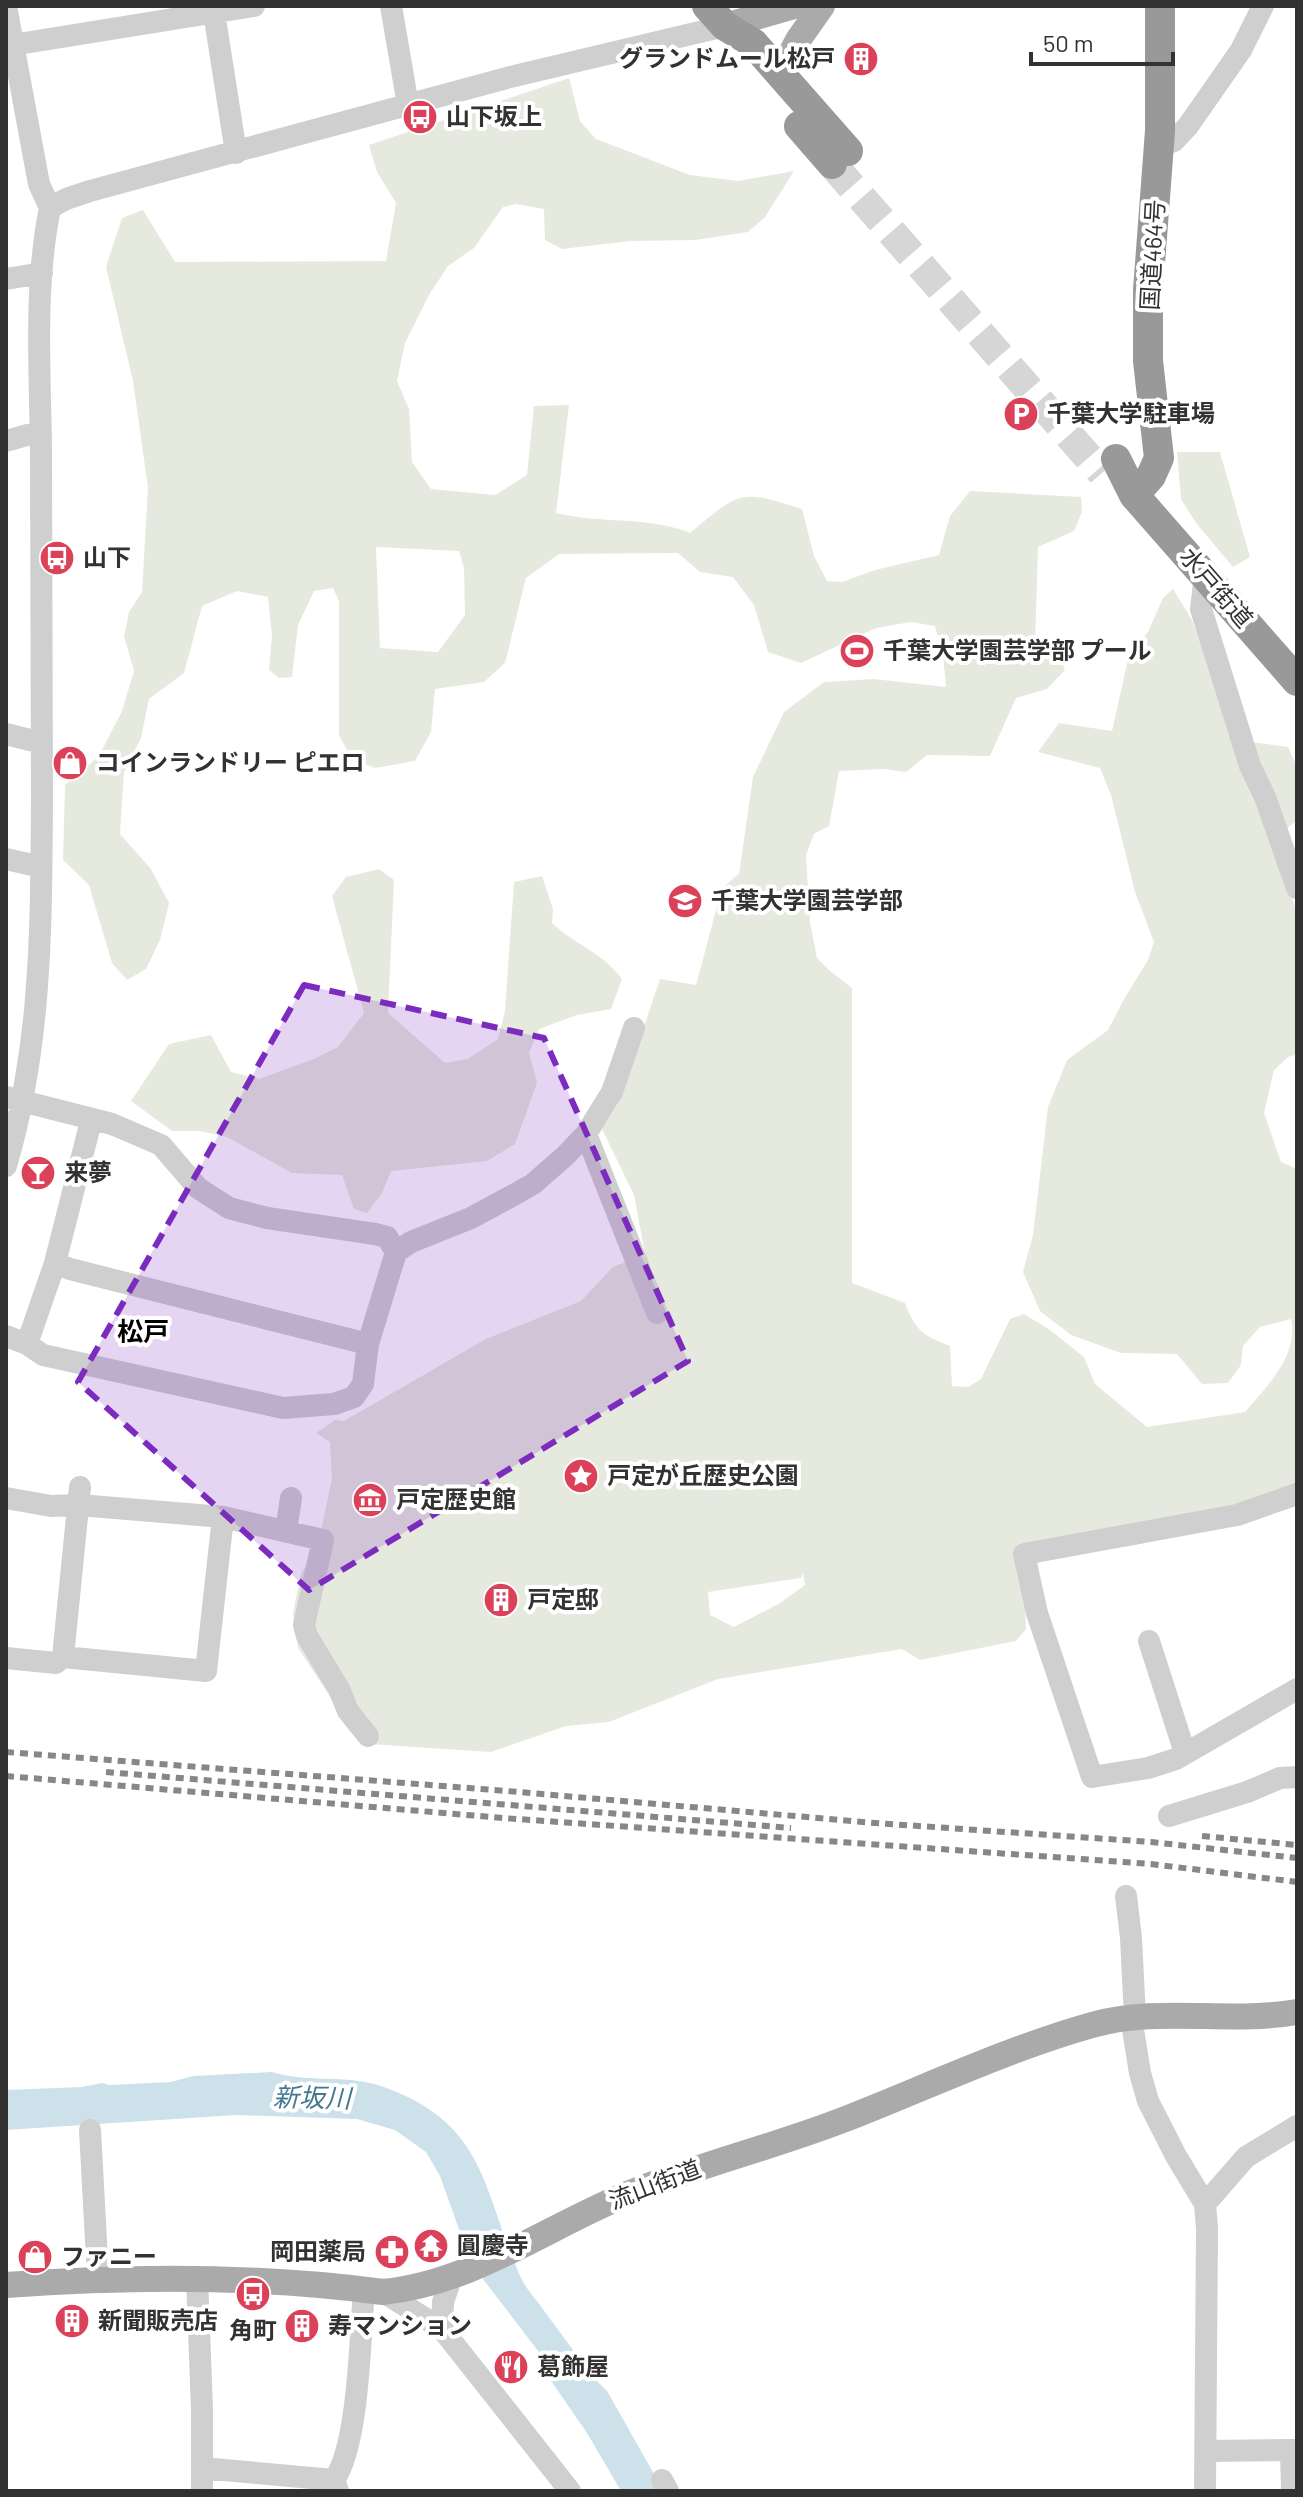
<svg xmlns="http://www.w3.org/2000/svg" width="1303" height="2497" font-family="Barlow,'Noto Sans JP',sans-serif">
<style>
.green{fill:#e6eade;fill-rule:evenodd}
.water{fill:#cce1ea}
.lines{fill:none;stroke-linecap:round;stroke-linejoin:round}
.highway-tunnel{stroke:#d6d6d6;stroke-width:30;stroke-dasharray:30 15;stroke-linecap:butt}
.minor{stroke:#cfcfcf;stroke-width:22}
.major{stroke:#aaa;stroke-width:26}
.highway{stroke:#999;stroke-width:30}
.rail{stroke:#878787;stroke-width:6;stroke-dasharray:8 6;stroke-linecap:butt}
.marked{fill:#7b2cbf;fill-opacity:0.2;stroke:#7b2cbf;stroke-width:6;stroke-dasharray:16 10;stroke-linejoin:round}
.labels{text-anchor:middle;stroke-width:8;stroke-linejoin:round;paint-order:stroke}
.poi-label{font-size:24px;font-weight:bold;fill:#323232;stroke:#fff;text-anchor:start}
.street-label{font-size:24px;fill:#323232;stroke:#fff}
.neighbourhood-label{font-size:26px;font-weight:bold;fill:#000;stroke:#fff}
.water-label{font-size:26px;font-style:italic;fill:#437990;stroke:#fff}
</style>
<rect width="100%" height="100%" fill="#fff"/>
<path class="green" d="M569,78L580,121L596,139L690,175L738,181L794,171L765,217L748,232L696,240L631,241L562,249L545,240L544,209L516,204L503,207L474,248L448,266L429,295L405,343L397,381L409,409L412,462L431,489L495,495L527,475L534,406L569,405L556,513C600,524 649,516 690,533C741,491 739,489 802,509L814,556L827,581L842,582L875,570L939,555L950,516L970,491L1081,497L1082,512L1074,531L1038,547L1035,643L1057,651L1065,670L1047,689L1016,698L990,756L927,755L906,772L884,769L839,771L829,826L814,834L806,855L810,922L817,958L830,971L852,988V1283L905,1303C916,1331 922,1335 950,1346L952,1386L968,1387L981,1379L1010,1319L1024,1314L1050,1330L1084,1357L1095,1384L1147,1427L1245,1412C1267,1386 1299,1355 1291,1319L1260,1327L1243,1346L1241,1365L1228,1383L1202,1384L1177,1354L1121,1353L1071,1335L1040,1311L1023,1272L1033,1235L1048,1107L1067,1060L1108,1030L1124,999L1148,960L1154,942L1135,892L1111,795L1100,768L1038,752L1059,723L1112,731L1129,655L1148,632L1163,598L1173,589L1192,620L1237,740L1288,747L1297,767V821L1274,837L1297,914V1054L1288,1057L1274,1070L1264,1113L1281,1162L1297,1169V1494L1223,1527L1130,1546L1061,1555L1037,1563L1024,1574L1026,1629L1016,1641L920,1660L902,1649L718,1679L609,1722L566,1726L491,1752L369,1744L354,1733L298,1648L293,1613L301,1574L323,1536L321,1531L332,1479L330,1442L316,1433L335,1420L344,1421L486,1339L581,1301L613,1267L645,1254L634,1195L602,1129L618,1104L660,979L696,985L722,888L739,874L753,777L784,712L824,682L874,679L946,687L943,655L935,626L911,622L876,628L801,663L768,652L754,605L733,577L700,572L678,553L559,554L526,578L505,663L484,682L435,689L431,732L415,761L375,768L352,759L339,735V601L333,588L314,591L298,625L292,677L279,678L269,670L272,636L268,597L237,591L202,606L184,673L149,699L141,738L124,772L120,834L151,869L169,903L160,940L146,969L127,980L112,963L89,885L63,860L65,785L99,756L122,711L134,671L124,636L129,612L142,592L148,488L133,381L106,267L122,218L143,210L175,262L386,261L396,203L377,172L369,145ZM376,547L459,551L464,568L465,615L438,652L380,648ZM803,1573L805,1585L780,1603L734,1627L710,1615L708,1592L801,1578Z
M1177,452H1220L1250,557L1233,567L1196,523L1181,499Z
M379,869L394,880L388,1013L445,1063L468,1059L498,1039L505,1011L514,882L542,876L553,909L552,923C577,946 602,952 622,979L611,1009L577,1015L539,1029L529,1053L537,1083L515,1144L487,1161L391,1171L382,1193L367,1213L354,1209L342,1175L292,1173L227,1137L200,1131H172L131,1101L169,1044L211,1035L231,1072L259,1079L314,1059L338,1047L364,1013L332,896L346,877Z"/>
<path class="water" d="M272,2072C306,2083 345,2074 381,2086C488,2123 482,2191 521,2278C526,2289 536,2299 542,2308C559,2331 576,2354 593,2377L607,2391L658,2481L660,2491H621L587,2433L547,2375L545,2360L483,2279L464,2243L440,2176L426,2152L395,2130L357,2119L236,2115L6,2130V2090L82,2087L102,2083L109,2085L171,2082L193,2076Z"/>
<g class="lines">
<path class="highway-tunnel" d="M832,164L1102,473"/>
<path class="minor" d="M6,6L39,184L50,208
M213,6L236,153
M391,6L408,105
M6,46L254,6
M1159,146L1174,141L1188,126L1241,50L1263,6
M6,279L42,273
M6,441L27,435H41
M1205,575L1201,609L1250,766L1265,797L1297,888
M6,734L42,743
M6,859L41,867
M6,1097L112,1124L161,1145L198,1188L229,1208L267,1218L375,1234L387,1237L396,1252
M586,1134L657,1313
M6,1166C42,1043 41,927 42,800C42,683 41,566 41,450C40,370 34,286 50,208L66,199L90,191L510,77L725,26
M55,1263L70,1269L368,1344
M6,1336L27,1344L43,1355L283,1408L334,1404L354,1397L363,1384L368,1344L396,1252L411,1242L471,1218L508,1198L533,1184L565,1156L586,1134L612,1092L634,1028
M27,1344L55,1263L91,1121
M1297,1494L1237,1515L1024,1554L1037,1613L1092,1777L1148,1768L1176,1759L1297,1689
M6,1498L51,1506L79,1505L223,1517L323,1540L304,1625L307,1636L339,1689L348,1711L368,1736
M286,1531L291,1498
M1149,1641L1185,1753
M63,1657L206,1671L223,1517
M6,1658L56,1663L63,1657L80,1487
M1169,1816L1247,1792L1280,1778L1297,1777
M1126,1896L1131,1938L1135,2017
M1131,2017L1140,2073L1148,2101L1176,2156L1205,2204L1207,2228L1205,2491
M90,2130L98,2278
M1205,2204L1246,2157L1297,2126
M197,2278L202,2409V2491
M383,2292L442,2329L570,2491
M442,2329L443,2302L452,2276
M1291,2450L1292,2491
M1206,2451L1297,2450
M202,2468L334,2480
M662,2480L668,2491
M338,2491L334,2480C359,2445 360,2336 364,2290"/>
<path class="major" d="M725,26L794,6
M780,74L798,40L822,6
M6,2285C132,2276 258,2275 383,2292C473,2283 548,2226 630,2193C701,2164 777,2146 848,2118C927,2087 1010,2048 1092,2025C1159,2006 1229,2024 1297,2012"/>
<path class="highway" d="M707,6L725,26L753,43L848,151
M799,126L832,164
M1116,459L1134,495L1297,681
M1134,495L1151,476L1159,458L1148,361V290L1160,131V6"/>
<path class="rail" d="M6,1752L507,1791L875,1823L1151,1842L1297,1858
M106,1772L791,1828
M6,1776L503,1818L1151,1864L1297,1882
M1202,1836L1297,1845"/>
</g>
<path class="marked" d="M304,985L544,1038L688,1361L309,1590L78,1382Z"/>
<defs>
<symbol id="building-disc" viewBox="-11 -11 22 22"><circle r="9.5" fill="#dc415a" stroke="#fff"/><path d="M-4-6H4V6H1V3H-1V6H-4ZM-2.5-4.3h1.7v1.8h-1.7ZM.8-4.3h1.7v1.8H.8ZM-2.5-1h1.7V.8h-1.7ZM.8-1h1.7V.8H.8Z" fill="#fff"/></symbol>
<symbol id="bus-disc" viewBox="-11 -11 22 22"><circle r="9.5" fill="#dc415a" stroke="#fff"/><path d="M-5-6H5V4H4V6H2V4H-2V6H-4V4H-5ZM-3.5-4V0h7V-4ZM-3.5 1.2v1.5H-2V1.2ZM2 1.2v1.5H3.5V1.2Z" fill="#fff"/></symbol>
<symbol id="parking-disc" viewBox="-11 -11 22 22"><circle r="9.5" fill="#dc415a" stroke="#fff"/><path d="M-3.5-5.5H1a3.5 3.5 0 0 1 0 7H-1V5.5H-3.5ZM-1-3.4V-.6H.8a1.4 1.4 0 0 0 0-2.8Z" fill="#fff"/></symbol>
<symbol id="stadium-disc" viewBox="-11 -11 22 22"><circle r="9.5" fill="#dc415a" stroke="#fff"/><path d="M0-5a6.5 5 0 1 0 0 10a6.5 5 0 1 0 0-10ZM-3.5-1.8h7v3.6h-7Z" fill="#fff"/></symbol>
<symbol id="shop-disc" viewBox="-11 -11 22 22"><circle r="9.5" fill="#dc415a" stroke="#fff"/><path d="M-5-2.5h2.3a2.7 3.5 0 0 1 5.4 0H5L5.5 6h-11ZM-1.5-2.5h3a1.5 2.3 0 0 0-3 0Z" fill="#fff"/></symbol>
<symbol id="university-disc" viewBox="-11 -11 22 22"><circle r="9.5" fill="#dc415a" stroke="#fff"/><path d="M0-5L7-2L0 1L-7-2ZM-4 1L0 2.5L4 1V4Q0 6-4 4Z" fill="#fff"/></symbol>
<symbol id="bar-disc" viewBox="-11 -11 22 22"><circle r="9.5" fill="#dc415a" stroke="#fff"/><path d="M-6-5H6L.8 .8V4.5H3.5V6h-7V4.5H-.8V.8Z" fill="#fff"/></symbol>
<symbol id="sight-disc" viewBox="-11 -11 22 22"><circle r="9.5" fill="#dc415a" stroke="#fff"/><path d="M0-6L1.8-2.2L6-1.7L2.9 1.2L3.7 5.4L0 3.3L-3.7 5.4L-2.9 1.2L-6-1.7L-1.8-2.2Z" fill="#fff"/></symbol>
<symbol id="museum-disc" viewBox="-11 -11 22 22"><circle r="9.5" fill="#dc415a" stroke="#fff"/><path d="M0-6L6-3V-2H-6V-3ZM-5-1h2V3h-2ZM-1-1h2V3h-2ZM3-1h2V3H3ZM-6 4H6V6H-6Z" fill="#fff"/></symbol>
<symbol id="temple-disc" viewBox="-11 -11 22 22"><circle r="9.5" fill="#dc415a" stroke="#fff"/><path d="M0-6L5-2H3V0L6.5 2.5H4V6H1.5V3h-3V6H-4V2.5H-6.5L-3 0V-2H-5Z" fill="#fff"/></symbol>
<symbol id="pharmacy-disc" viewBox="-11 -11 22 22"><circle r="9.5" fill="#dc415a" stroke="#fff"/><path d="M-2-6h4v4h4v4h-4v4h-4v-4h-4v-4h4Z" fill="#fff"/></symbol>
<symbol id="restaurant-disc" viewBox="-11 -11 22 22"><circle r="9.5" fill="#dc415a" stroke="#fff"/><path d="M-5-6h1v4h1v-4h1v4h1v-4h1v5L-1.5 .5V6h-2V.5L-5-1ZM5-6V6H3V1.5H1.5Q1.5-4 5-6Z" fill="#fff"/></symbol>
</defs>
<g fill-rule="evenodd">
<use href="#building-disc" x="841" y="39" width="40" height="40"/>
<use href="#bus-disc" x="400" y="97" width="40" height="40"/>
<use href="#parking-disc" x="1001" y="394" width="40" height="40"/>
<use href="#bus-disc" x="37" y="538" width="40" height="40"/>
<use href="#stadium-disc" x="837" y="631" width="40" height="40"/>
<use href="#shop-disc" x="50" y="743" width="40" height="40"/>
<use href="#university-disc" x="665" y="881" width="40" height="40"/>
<use href="#bar-disc" x="18" y="1153" width="40" height="40"/>
<use href="#sight-disc" x="561" y="1456" width="40" height="40"/>
<use href="#museum-disc" x="350" y="1480" width="40" height="40"/>
<use href="#building-disc" x="481" y="1580" width="40" height="40"/>
<use href="#temple-disc" x="411" y="2226" width="40" height="40"/>
<use href="#pharmacy-disc" x="372" y="2232" width="40" height="40"/>
<use href="#shop-disc" x="15" y="2237" width="40" height="40"/>
<use href="#bus-disc" x="233" y="2274" width="40" height="40"/>
<use href="#building-disc" x="52" y="2301" width="40" height="40"/>
<use href="#building-disc" x="282" y="2306" width="40" height="40"/>
<use href="#restaurant-disc" x="491" y="2347" width="40" height="40"/>
</g>
<g class="labels">
<g class="poi-label">
<text x="835" y="67" text-anchor="end">グランドムール松戸</text>
<text x="446" y="125">山下坂上</text>
<text x="1047" y="422">千葉大学駐車場</text>
<text x="83" y="566">山下</text>
<text x="883" y="659">千葉大学園芸学部 プール</text>
<text x="96" y="771">コインランドリー ピエロ</text>
<text x="711" y="909">千葉大学園芸学部</text>
<text x="64" y="1181">来夢</text>
<text x="607" y="1484">戸定が丘歴史公園</text>
<text x="396" y="1508">戸定歴史館</text>
<text x="527" y="1608">戸定邸</text>
<text x="457" y="2254">圓慶寺</text>
<text x="366" y="2260" text-anchor="end">岡田薬局</text>
<text x="61" y="2265">ファニー</text>
<text x="98" y="2329">新聞販売店</text>
<text x="328" y="2334">寿マンション</text>
<text x="253" y="2339" text-anchor="middle">角町</text>
<text x="537" y="2375">葛飾屋</text>
</g>
<g class="street-label">
<text transform="translate(1153 255) rotate(-87)" y="8">国道464号</text>
<text transform="translate(1216 588) rotate(49)" y="8">水戸街道</text>
<text transform="translate(655 2185) rotate(-21)" y="8">流山街道</text>
</g>
<g class="neighbourhood-label">
<text x="143" y="1341">松戸</text>
</g>
<g class="water-label">
<text transform="translate(312 2098) rotate(1)" y="9">新坂川</text>
</g>
</g>
<rect width="1303" height="2497" fill="none" stroke="#323232" stroke-width="16"/>
<path d="M1031 52v12h142v-12" fill="none" stroke="#323232" stroke-width="4"/>
<text x="1043" y="52" font-size="24" fill="#323232" stroke="#ffffff" stroke-width="6" paint-order="stroke">50 m</text>
</svg>
